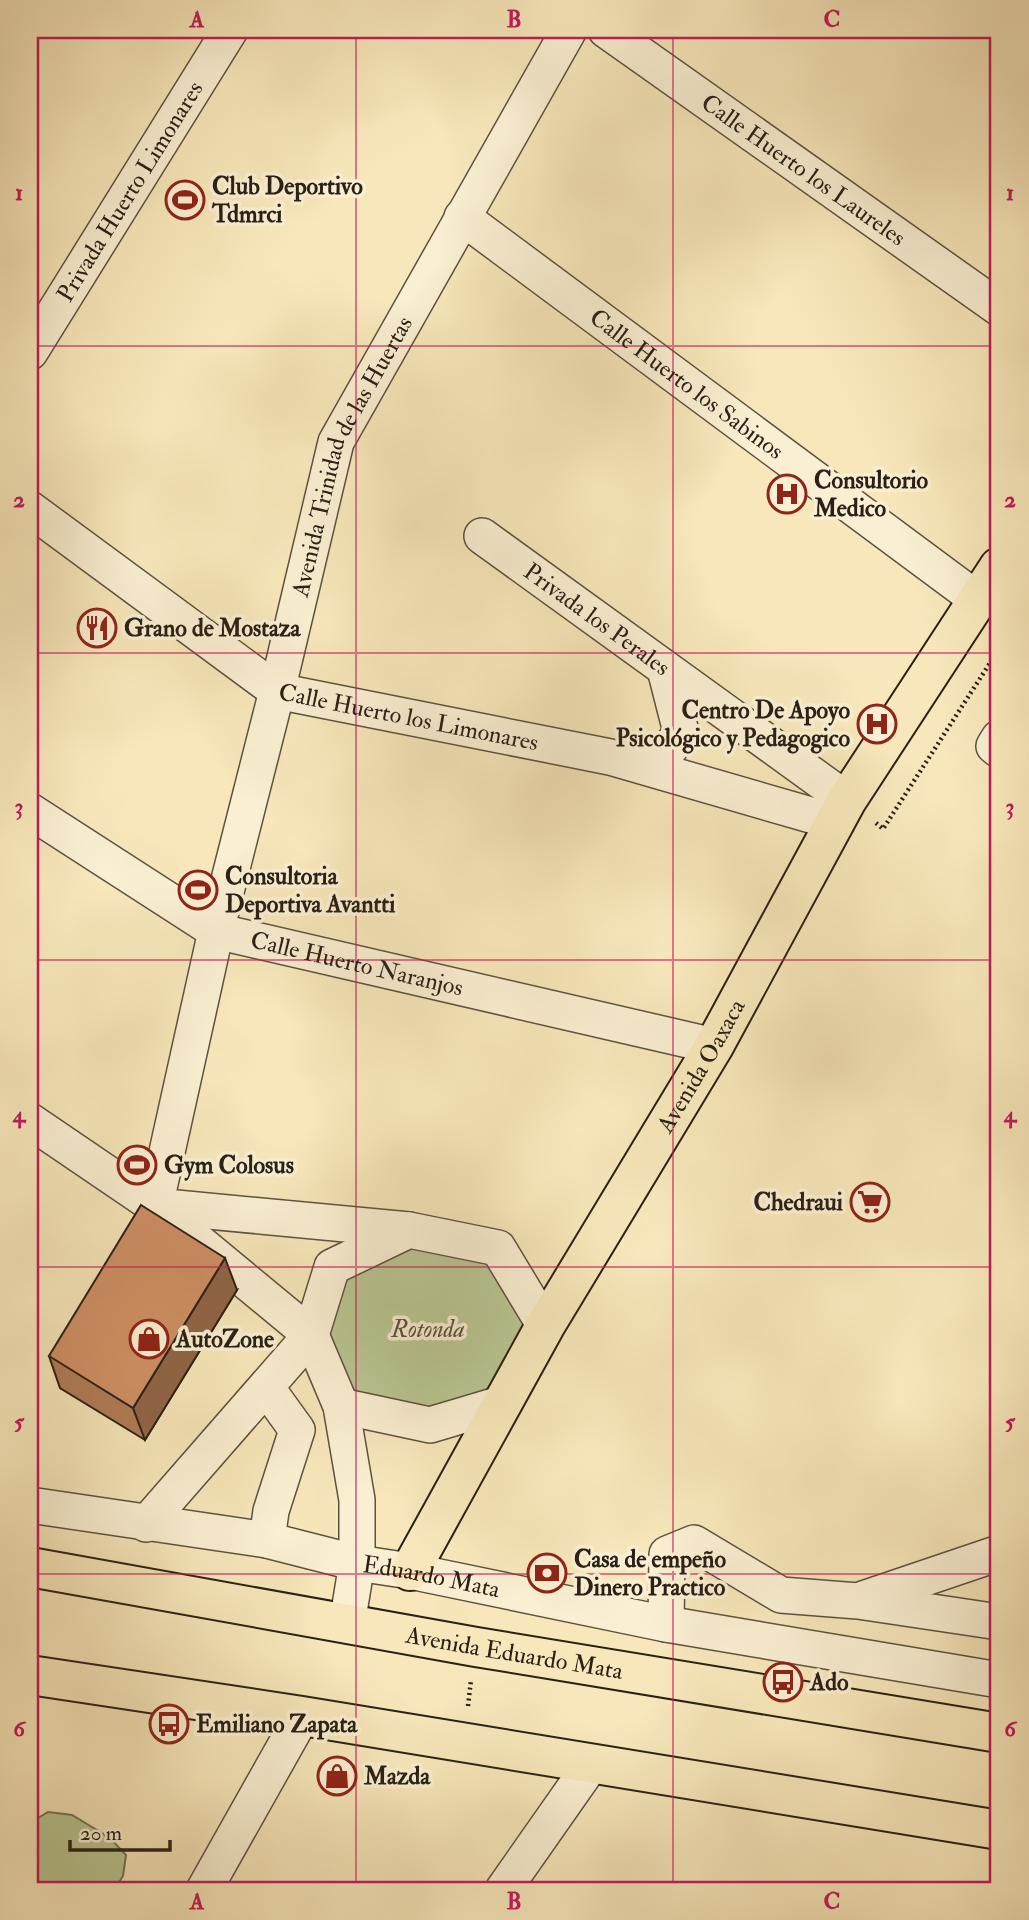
<svg xmlns="http://www.w3.org/2000/svg" width="1029" height="1920" font-family="'IM FELL Double Pica',serif">
<style>
.green{fill:#b9c692;stroke:#727354;stroke-width:2}
.lines{fill:none;stroke-linecap:round;stroke-linejoin:round}
.minor-casing{stroke:#5d5240;stroke-width:38}
.major-casing{stroke:#2a2017;stroke-width:42}
.path{stroke:#2a2017;stroke-width:4.5;stroke-dasharray:2 3.5;stroke-linecap:butt}
.minor{stroke:#faefd2;stroke-width:35}
.major{stroke:#f7e7ba;stroke-width:38}
.wall{fill:#b17b55;stroke:#2a2017;stroke-width:2}
.shaded-wall{fill:#906445;stroke:#2a2017;stroke-width:2}
.building{fill:#ce8f63;stroke:#2a2017;stroke-width:2}
.grid{fill:none;stroke:#c2185b;stroke-width:2;stroke-opacity:0.55}
.labels{text-anchor:middle;stroke-width:7;stroke-linejoin:round;paint-order:stroke}
.street-label{font-size:24px;fill:#2a2017;stroke:#faefd2}
.poi-label{font-size:24px;font-weight:bold;fill:#2a2017;stroke:#faefd2;text-anchor:start}
.park-label{font-size:24px;font-style:italic;fill:#55523c;stroke:#faefd2}
.neatline{fill:none;stroke:#c2185b;stroke-width:2.5}
.grid-label{font-size:23px;text-anchor:middle;font-weight:bold;fill:#c2185b}
</style>
<rect width="100%" height="100%" fill="#f7e7ba"/>
<filter id="stains"><feTurbulence type="fractalNoise" baseFrequency=".00286" numOctaves="4"/><feColorMatrix values="0 0 0 0 .2 0 0 0 0 .09 0 0 0 0 .02 0 0 0 .5 -.17"/></filter>
<radialGradient id="worn" r=".72"><stop offset=".6" stop-color="#630" stop-opacity="0"/><stop offset="1" stop-color="#630" stop-opacity=".3"/></radialGradient>
<path class="green" d="M406,1235L495,1252L542,1329L500,1399L429,1423L346,1397L319,1337L336,1272Z
M48,1812L72,1815L110,1838L126,1855L123,1876L114,1890H30V1823Z"/>
<g class="lines">
<defs>
<g id="minor">
<path id="s1" d="M606,30L999,308"/>
<path id="s2" d="M462,217L978,600"/>
<path id="s3" d="M30,352L230,30"/>
<path id="s4" d="M30,509L277,691L610,757L835,822"/>
<path id="s5" d="M482,536L847,800"/>
<path d="M999,738L994,746L999,750"/>
<path d="M624,756L668,751L681,732L665,669"/>
<path id="s6" d="M30,811L216,931L714,1046"/>
<path d="M30,1121L155,1206L311,1335L341,1406L357,1500V1563L347,1624"/>
<path id="s7" d="M155,1206L216,931L277,691L336,442L569,30"/>
<path d="M155,1206L409,1230"/>
<path d="M266,1387L297,1430L271,1511L267,1540"/>
<path d="M341,1406L430,1425L504,1403"/>
<path id="s8" d="M30,1505L267,1540L357,1563L410,1571L666,1624L999,1680"/>
<path d="M146,1524L311,1335L332,1267L409,1230L498,1248L545,1326"/>
<path d="M863,1599L999,1553"/>
<path d="M666,1624L667,1554L694,1543L781,1595L858,1601L999,1622"/>
<path d="M204,1890L302,1716"/>
<path d="M503,1890L592,1763"/>
</g>
<g id="major">
<path id="s9" d="M30,1567L476,1647L999,1733"/>
<path id="s10" d="M410,1571L545,1326L714,1046L847,800L999,567"/>
<path d="M30,1675L302,1716L999,1830"/>
</g>
</defs>
<use href="#minor" class="minor-casing"/>
<use href="#major" class="major-casing"/>
<path class="path" d="M876,823L883,829L999,649
M468,1706L471,1680"/>
<use href="#minor" class="minor"/>
<use href="#major" class="major"/>
</g>
<path class="wall" d="M237,1290L145,1440L60,1388L49,1356Z"/>
<path class="shaded-wall" d="M225,1258L237,1290L145,1440L133,1408Z"/>
<path class="building" d="M141,1205L225,1258L133,1408L49,1356Z"/>
<path class="grid" d="M356,30V1890M673,30V1890M30,346H999M30,653H999M30,960H999M30,1267H999M30,1574H999"/>
<defs>
<symbol id="stadium-ring" viewBox="-11 -11 22 22"><circle r="9.5" fill="#faefd2" stroke="#8f2418" stroke-width="1.5"/><path d="M0-5a6.5 5 0 1 0 0 10a6.5 5 0 1 0 0-10ZM-3.5-1.8h7v3.6h-7Z" fill="#8f2418"/></symbol>
<symbol id="hospital-ring" viewBox="-11 -11 22 22"><circle r="9.5" fill="#faefd2" stroke="#8f2418" stroke-width="1.5"/><path d="M-5-5h3v3.5h4V-5h3V5h-3V1.5h-4V5h-3Z" fill="#8f2418"/></symbol>
<symbol id="restaurant-ring" viewBox="-11 -11 22 22"><circle r="9.5" fill="#faefd2" stroke="#8f2418" stroke-width="1.5"/><path d="M-5-6h1v4h1v-4h1v4h1v-4h1v5L-1.5 .5V6h-2V.5L-5-1ZM5-6V6H3V1.5H1.5Q1.5-4 5-6Z" fill="#8f2418"/></symbol>
<symbol id="supermarket-ring" viewBox="-11 -11 22 22"><circle r="9.5" fill="#faefd2" stroke="#8f2418" stroke-width="1.5"/><path d="M-6-5.5h2.5l.6 2H6L4.5 2H-2.5L-4.4-4H-6ZM-1.5 3.2a1.3 1.3 0 1 0 .1 0ZM3 3.2a1.3 1.3 0 1 0 .1 0Z" fill="#8f2418"/></symbol>
<symbol id="shop-ring" viewBox="-11 -11 22 22"><circle r="9.5" fill="#faefd2" stroke="#8f2418" stroke-width="1.5"/><path d="M-5-2.5h2.3a2.7 3.5 0 0 1 5.4 0H5L5.5 6h-11ZM-1.5-2.5h3a1.5 2.3 0 0 0-3 0Z" fill="#8f2418"/></symbol>
<symbol id="bank-ring" viewBox="-11 -11 22 22"><circle r="9.5" fill="#faefd2" stroke="#8f2418" stroke-width="1.5"/><path d="M-6-4H6V4H-6ZM0-2.3a2.3 2.3 0 1 0 0 4.6a2.3 2.3 0 1 0 0-4.6Z" fill="#8f2418"/></symbol>
<symbol id="bus-ring" viewBox="-11 -11 22 22"><circle r="9.5" fill="#faefd2" stroke="#8f2418" stroke-width="1.5"/><path d="M-5-6H5V4H4V6H2V4H-2V6H-4V4H-5ZM-3.5-4V0h7V-4ZM-3.5 1.2v1.5H-2V1.2ZM2 1.2v1.5H3.5V1.2Z" fill="#8f2418"/></symbol>
</defs>
<g fill-rule="evenodd">
<use href="#stadium-ring" x="163" y="178" width="44" height="44"/>
<use href="#hospital-ring" x="765" y="472" width="44" height="44"/>
<use href="#restaurant-ring" x="75" y="606" width="44" height="44"/>
<use href="#hospital-ring" x="855" y="702" width="44" height="44"/>
<use href="#stadium-ring" x="176" y="868" width="44" height="44"/>
<use href="#stadium-ring" x="115" y="1143" width="44" height="44"/>
<use href="#supermarket-ring" x="848" y="1180" width="44" height="44"/>
<use href="#shop-ring" x="127" y="1317" width="44" height="44"/>
<use href="#bank-ring" x="525" y="1551" width="44" height="44"/>
<use href="#bus-ring" x="761" y="1660" width="44" height="44"/>
<use href="#bus-ring" x="147" y="1702" width="44" height="44"/>
<use href="#shop-ring" x="315" y="1754" width="44" height="44"/>
</g>
<g class="labels">
<g class="street-label">
<text dy="8" stroke="none"><textPath href="#s1" startOffset="242">Calle Huerto los Laureles</textPath></text>
<text dy="8" stroke="none"><textPath href="#s3" startOffset="189">Privada Huerto Limonares</textPath></text>
<text dy="8" stroke="none"><textPath href="#s2" startOffset="280">Calle Huerto los Sabinos</textPath></text>
<text dy="8" stroke="none"><textPath href="#s7" startOffset="777">Avenida Trinidad de las Huertas</textPath></text>
<text dy="8" stroke="none"><textPath href="#s5" startOffset="142">Privada los Perales</textPath></text>
<text dy="8" stroke="none"><textPath href="#s4" startOffset="441">Calle Huerto los Limonares</textPath></text>
<text dy="8" stroke="none"><textPath href="#s6" startOffset="366">Calle Huerto Naranjos</textPath></text>
<text dy="8" stroke="none"><textPath href="#s10" startOffset="583">Avenida Oaxaca</textPath></text>
<text dy="8" stroke="none"><textPath href="#s8" startOffset="408">Eduardo Mata</textPath></text>
<text dy="8" stroke="none"><textPath href="#s9" startOffset="492">Avenida Eduardo Mata</textPath></text>
</g>
<g class="poi-label">
<text x="212" y="194">Club Deportivo<tspan x="212" dy="28">Tdmrci</tspan></text>
<text x="814" y="488">Consultorio<tspan x="814" dy="28">Medico</tspan></text>
<text x="124" y="636">Grano de Mostaza</text>
<text x="850" y="718" text-anchor="end">Centro De Apoyo<tspan x="850" dy="28">Psicológico y Pedagogico</tspan></text>
<text x="225" y="884">Consultoria<tspan x="225" dy="28">Deportiva Avantti</tspan></text>
<text x="164" y="1173">Gym Colosus</text>
<text x="843" y="1210" text-anchor="end">Chedraui</text>
<text x="176" y="1347">AutoZone</text>
<text x="574" y="1567">Casa de empeño<tspan x="574" dy="28">Dinero Practico</tspan></text>
<text x="810" y="1690">Ado</text>
<text x="196" y="1732">Emiliano Zapata</text>
<text x="364" y="1784">Mazda</text>
</g>
<g class="park-label">
<text x="428" y="1337">Rotonda</text>
</g>
</g>
<rect width="1029" height="1920" fill="none" stroke="#f7e7ba" stroke-width="77"/>
<path d="M70 1840v10h100v-10" fill="none" stroke="#2a2017" stroke-width="3.5"/>
<text x="80" y="1840" font-size="21" fill="#2a2017" stroke="#faefd2" stroke-width="5" paint-order="stroke">20 m</text>
<rect x="38" y="38" width="952" height="1844" class="neatline"/>
<g class="grid-label">
<text x="197" y="27">A</text>
<text x="514" y="27">B</text>
<text x="832" y="27">C</text>
<text x="19" y="200">1</text>
<text x="1010" y="200">1</text>
<text x="19" y="507">2</text>
<text x="1010" y="507">2</text>
<text x="19" y="814">3</text>
<text x="1010" y="814">3</text>
<text x="19" y="1122">4</text>
<text x="1010" y="1122">4</text>
<text x="19" y="1429">5</text>
<text x="1010" y="1429">5</text>
<text x="19" y="1736">6</text>
<text x="1010" y="1736">6</text>
<text x="197" y="1909">A</text>
<text x="514" y="1909">B</text>
<text x="832" y="1909">C</text>
</g>
<rect width="100%" height="100%" filter="url(#stains)"/>
<rect width="100%" height="100%" fill="url(#worn)"/>
</svg>
